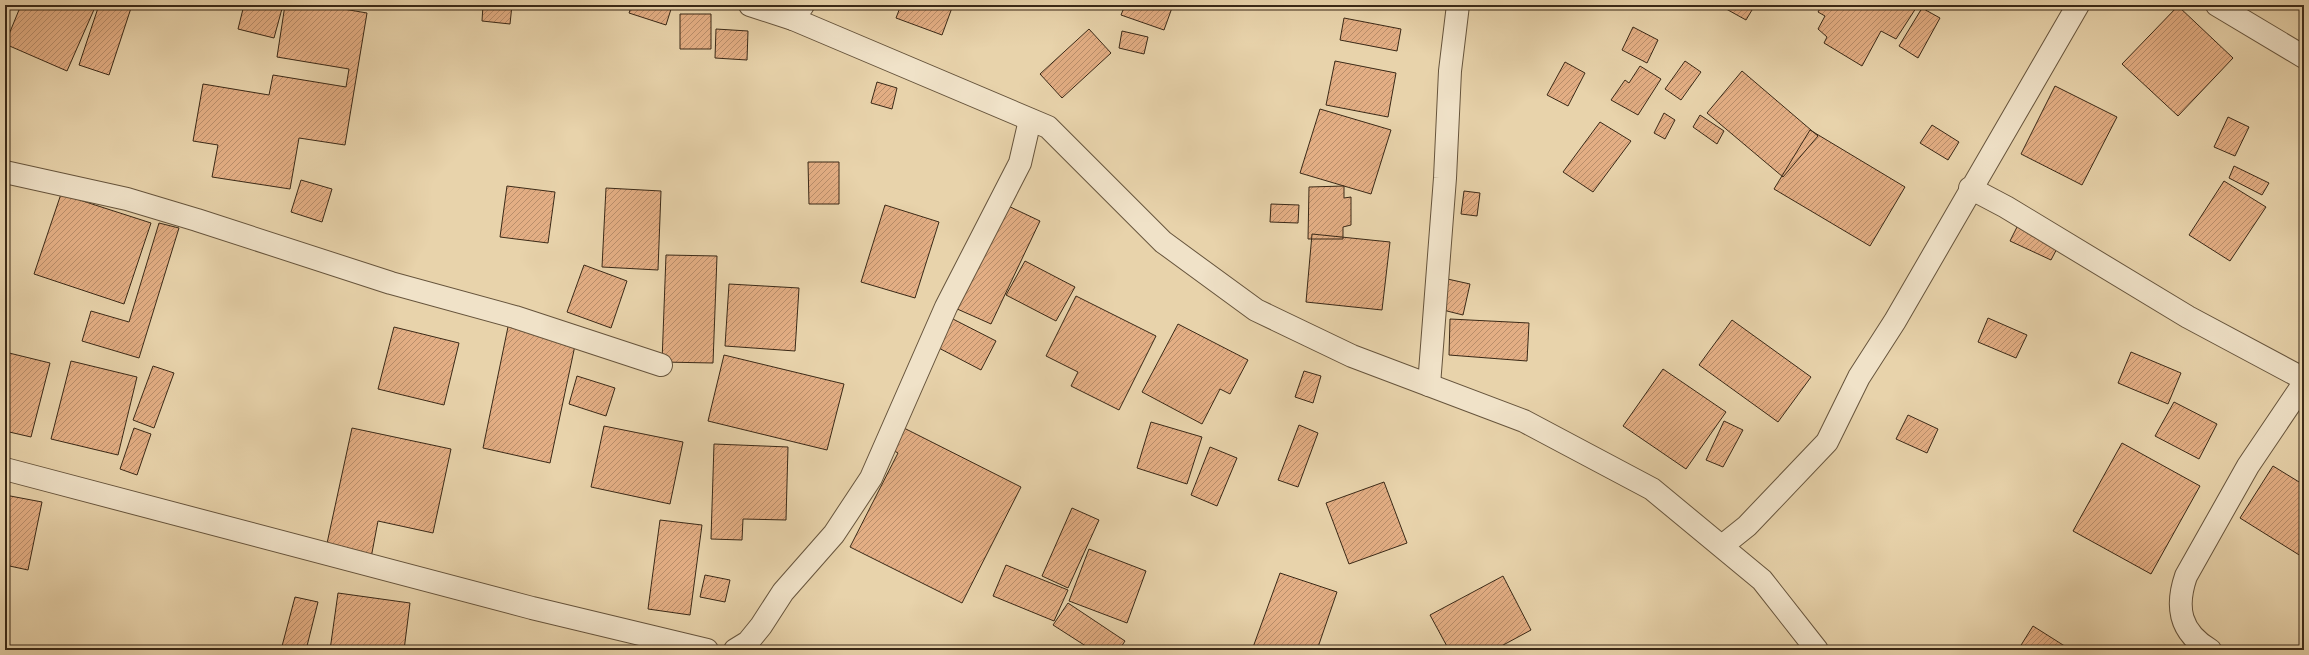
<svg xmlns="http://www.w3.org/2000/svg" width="2309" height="655" font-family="'Sorts Mill Goudy',serif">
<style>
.building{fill:url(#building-hatch);stroke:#3a2917}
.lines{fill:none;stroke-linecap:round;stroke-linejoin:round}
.minor-casing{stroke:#66543c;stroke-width:24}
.tertiary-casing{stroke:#66543c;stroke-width:24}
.minor{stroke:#f0e2c8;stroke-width:22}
.tertiary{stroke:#f0e2c8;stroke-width:22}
</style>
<defs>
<pattern id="building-hatch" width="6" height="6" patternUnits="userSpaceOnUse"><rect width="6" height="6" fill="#e3ae84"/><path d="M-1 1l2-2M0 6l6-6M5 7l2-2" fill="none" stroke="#b98e6b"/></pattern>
</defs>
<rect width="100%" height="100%" fill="#e8d3ab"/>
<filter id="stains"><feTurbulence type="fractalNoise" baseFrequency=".005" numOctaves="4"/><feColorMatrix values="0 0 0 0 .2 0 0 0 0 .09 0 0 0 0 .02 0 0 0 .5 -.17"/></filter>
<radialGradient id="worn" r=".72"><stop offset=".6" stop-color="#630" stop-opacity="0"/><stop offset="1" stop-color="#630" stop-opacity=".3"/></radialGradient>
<path class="building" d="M21,5H96L67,71L5,44Z
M99,5H132L109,75L79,65Z
M244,5H283L274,38L238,29Z
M285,5H320L367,13L345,145L299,138L290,189L212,177L218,145L193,141L203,84L269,95L273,75L346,87L349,69L277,57Z
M483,5H512L510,24L482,21Z
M632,5H670L672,6L666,25L629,13Z
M901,5H953L942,35L896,18Z
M1125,5H1173L1164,30L1121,15Z
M1719,5H1755L1746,20Z
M1822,5H1918L1896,39L1881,31L1862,66L1824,43L1827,37L1818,29L1825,16L1818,12Z
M2178,6L2233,58L2178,116L2122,64Z
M1922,8L1940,18L1918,58L1899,46Z
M680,14H711V49H680Z
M1344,18L1401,29L1397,51L1340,40Z
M1633,27L1658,40L1647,63L1622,50Z
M716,29L748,31L747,60L715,58Z
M1089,29L1111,53L1062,98L1040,74Z
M1122,31L1148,37L1144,54L1119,48Z
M1335,61L1396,73L1388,117L1326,105Z
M1685,61L1701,72L1681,100L1665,89Z
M1565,62L1585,73L1568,106L1547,95Z
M1640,66L1661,79L1638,115L1611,100L1625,80L1629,83Z
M1742,71L1818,136L1783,177L1707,113Z
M877,82L897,88L892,109L871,103Z
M2055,86L2117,117L2082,185L2021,154Z
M1320,109L1391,130L1371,194L1300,173Z
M1664,113L1675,120L1665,139L1654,133Z
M1700,115L1724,131L1717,144L1693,127Z
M2228,117L2249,127L2235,156L2214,147Z
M1600,122L1631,141L1593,192L1563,172Z
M1932,125L1959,142L1948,160L1920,143Z
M1810,130L1905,187L1870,246L1774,189Z
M808,162H839V204H809Z
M2234,166L2269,183L2262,195L2229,178Z
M301,180L332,189L322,222L291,212Z
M2224,181L2266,207L2230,261L2189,235Z
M507,186L555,192L548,243L500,237Z
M1344,186V198L1351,197V225L1343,227V239H1308L1309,187Z
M606,188L661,191L658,270L602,267Z
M1464,191L1480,193L1477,216L1461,214Z
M61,194L151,223L124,304L34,274Z
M1004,204L1040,221L991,324L955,308Z
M1271,204L1299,205L1298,223L1270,222Z
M885,205L939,222L915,298L861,282Z
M2020,221L2061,241L2051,260L2010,241Z
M159,223L179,228L139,358L82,341L91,311L129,322Z
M1312,234L1390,242L1382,310L1306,302Z
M666,255L717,256L713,363L662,362Z
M1025,261L1075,287L1056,321L1006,295Z
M584,265L627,281L611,328L567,312Z
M1443,278L1470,284L1463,315L1435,308Z
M729,284L799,288L795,351L725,346Z
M1076,296L1156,336L1119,410L1071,386L1078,372L1046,356Z
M949,317L996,341L981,370L933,345Z
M1988,318L2027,335L2016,358L1978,342Z
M1450,319L1529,323L1527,361L1449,355Z
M1732,320L1811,377L1778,422L1699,365Z
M509,322L577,336L550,463L483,448Z
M1178,324L1248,360L1230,394L1220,389L1202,424L1142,392Z
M394,327L459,343L444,405L378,389Z
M5,352L50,363L31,437L5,431Z
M2131,352L2181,373L2168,404L2118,383Z
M724,355L844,384L827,450L708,421Z
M71,361L137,377L118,455L51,439Z
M153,366L174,373L154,428L133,420Z
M1663,369L1726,412L1686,469L1623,426Z
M1304,371L1321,376L1313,403L1295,397Z
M577,376L615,388L606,416L569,404Z
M2174,402L2217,424L2199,459L2155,436Z
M1908,415L1938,429L1927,453L1896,439Z
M1724,421L1743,430L1723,467L1706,460Z
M1151,422L1202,437L1187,484L1137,468Z
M898,425L1021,487L962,603L850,547L898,453L887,447Z
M1299,425L1318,433L1298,487L1278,480Z
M604,426L683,442L670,504L591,487Z
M134,428L151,434L137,475L120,469Z
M352,428L451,449L433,533L378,521L371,558L326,548Z
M2122,443L2200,486L2151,574L2073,531Z
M714,444L788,447L786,520L743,519L742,540L711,539Z
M1210,447L1237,458L1217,506L1191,495Z
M2273,466L2304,485V558L2240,518Z
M1384,482L1407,543L1349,564L1326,503Z
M5,495L42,502L28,570L5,565Z
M1072,508L1099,520L1068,588L1042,576Z
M660,520L702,525L690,615L648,609Z
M1089,549L1146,571L1127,623L1069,601Z
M1006,565L1068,590L1054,621L993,596Z
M1280,573L1337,592L1317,650H1252Z
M705,575L730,580L725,602L700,597Z
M1503,576L1531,630L1494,650H1449L1430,615Z
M338,593L410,603L404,650H330Z
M295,597L318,602L306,650H281Z
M1068,603L1125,641L1119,650H1092L1053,625Z
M2033,626L2071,650H2018Z"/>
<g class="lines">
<defs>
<path id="minor" d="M2217,5L2304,57
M793,19L803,5
M5,172L127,199L197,220L391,283L515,317L661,365
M1970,188L2006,207L2188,317L2304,379
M1429,385L1445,178L1450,71L1458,5
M5,469L532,608L707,650
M1722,546L1747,526L1827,442L1859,377L1895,321L2078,5
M735,650L748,642L761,626L783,592L834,534L871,478L946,307L1020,163L1030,120
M2210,650C2180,632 2175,608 2186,576L2248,466L2304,383"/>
<path id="tertiary" d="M750,5L793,19L1048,127L1163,242L1256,310L1352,356L1524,421L1652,489L1762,580L1817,650"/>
</defs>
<use href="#minor" class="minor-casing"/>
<use href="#tertiary" class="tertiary-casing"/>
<use href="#minor" class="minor"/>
<use href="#tertiary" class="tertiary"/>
</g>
<rect width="2309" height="655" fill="none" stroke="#e8d3ab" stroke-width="20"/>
<rect x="6" y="6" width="2297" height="643" fill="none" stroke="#3a2917" stroke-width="2"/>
<rect x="10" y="10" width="2289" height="635" fill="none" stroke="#3a2917"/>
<rect width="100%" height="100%" filter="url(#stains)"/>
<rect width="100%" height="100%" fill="url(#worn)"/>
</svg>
